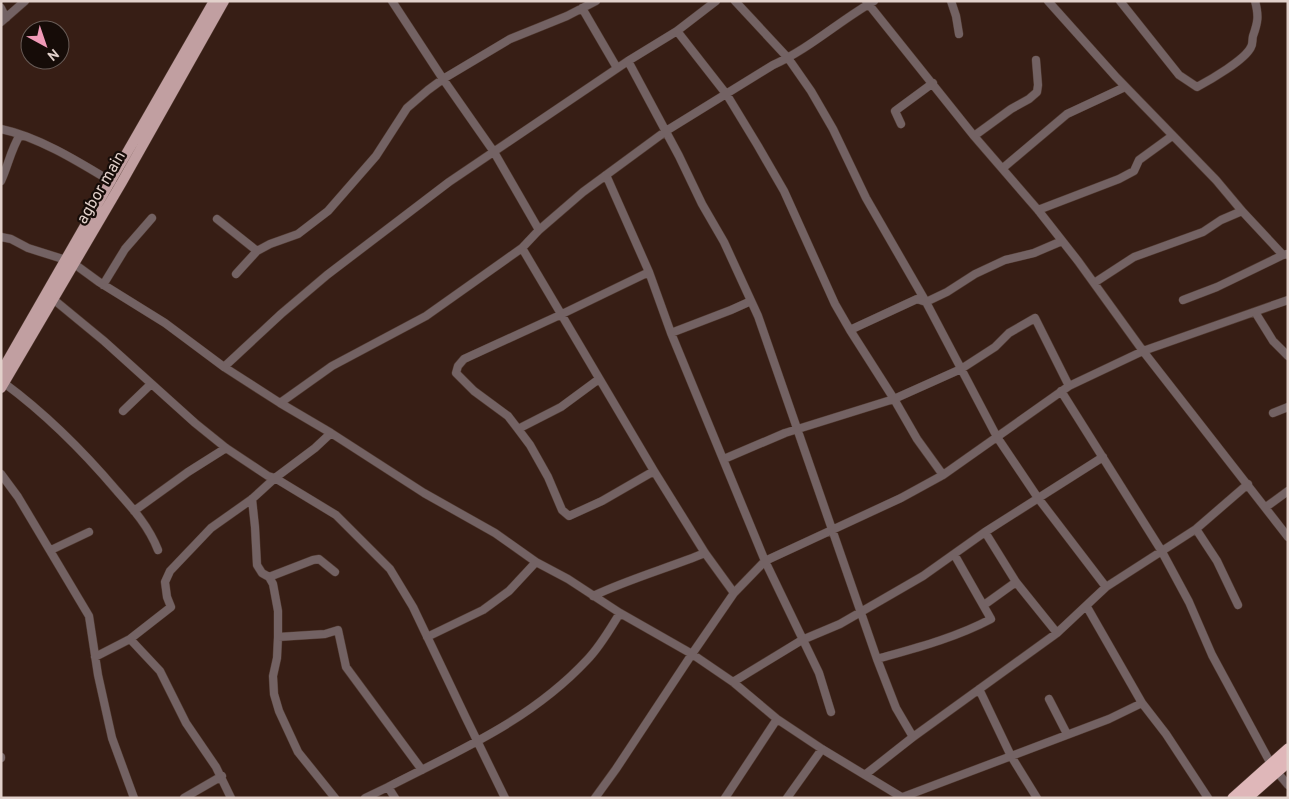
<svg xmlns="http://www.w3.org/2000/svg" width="1289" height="799" font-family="Overpass,sans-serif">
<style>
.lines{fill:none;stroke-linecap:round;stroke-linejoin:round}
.minor-casing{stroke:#523b32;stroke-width:9}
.major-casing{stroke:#523b32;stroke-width:11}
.highway-casing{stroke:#523b32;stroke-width:12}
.minor{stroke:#736263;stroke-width:8}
.major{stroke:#c19fa1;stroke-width:10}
.highway{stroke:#dfb7b9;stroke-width:11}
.labels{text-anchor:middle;stroke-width:4.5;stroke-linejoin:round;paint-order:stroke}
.street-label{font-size:16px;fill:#e2d1cb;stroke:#160c08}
</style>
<rect width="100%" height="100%" fill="#371e15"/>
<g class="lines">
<defs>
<path id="minor" d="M392,1L443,79L494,152L539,230
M735,1L788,58L811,91L833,129L866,198L926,302L997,437L1038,498L1106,587
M866,1L974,136L1038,210L1078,261L1143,351L1288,537
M951,1L956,16L959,34
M1048,1L1116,77L1216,180L1242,211L1283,255L1287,254L1288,255
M1120,1L1179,75L1197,87C1210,80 1245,60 1251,47C1253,44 1252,40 1253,36C1258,22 1259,16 1255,1
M1,8L6,18
M582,8L617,68
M1,22L25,1
M677,31L727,95L758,146L784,191L835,304L850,330L894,399L917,439L943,475
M628,61L679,156L702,204L724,242L758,316L877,659L896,708L913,737
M901,124L895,111L933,83
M1,129C39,137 79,162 112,182
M974,136L1011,109L1029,99L1037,92L1038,85L1036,60
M1003,168L1067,114L1125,87
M606,175L649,272L671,333L765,561L819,673L831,712
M1,181C8,166 11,149 20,135
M1038,210L1119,179L1134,171L1139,160L1172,136
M217,219L257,251
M1,237L11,239L28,248L66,260
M522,248L654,471L705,553L734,593
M73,263L99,282L165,323L224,367L280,403L331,433L424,493L495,533L536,562L568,579L620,613L692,654L733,682L777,719L822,749L903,798
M649,272L560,315L464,359L458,366L456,373L474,391L508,416L518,429L530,445L548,477L562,510L569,516L602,501L654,471
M236,274L257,251L270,244L298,234L328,211L376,156L407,108L428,90L443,79L510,39L567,16L596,1
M1094,283L1134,257L1203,232L1221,220L1242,211
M103,285L125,249L152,218
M53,299L104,341L195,423L226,448L268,476L275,478L336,515L390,569L413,607L465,716L505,798
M1183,300L1217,287L1283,255
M1255,312L1273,341L1288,356
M850,330L917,299L926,302L947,292L975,274L1005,260L1034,253L1062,241
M671,333L731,310L751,301
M224,367L281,314L327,275L449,182L628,61L677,31L716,1
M4,383C46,414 83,451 117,491C134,510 149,527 158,550
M1061,391L1161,550L1189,602L1212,655L1271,764
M280,403L332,366L426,316L522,248L539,230L583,192L666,131L773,65C809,49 839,21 874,1
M123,411L151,384
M1273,413L1288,407
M518,429L561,407L599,379
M724,459L785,433L894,399L961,369L995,347L1009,333L1035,318L1069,386
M1,474L18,497L89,616L98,675L112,738L134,798
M252,499L255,527L257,565L262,573L269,577L273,584L278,611V637
M1266,507L1288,491
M134,511L188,472L226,448
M1196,529L1217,561L1238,605
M985,532L1016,582L1057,633
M51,550L89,532
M269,577L313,560L319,559L335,572
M593,596C629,579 668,568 705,553
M984,605L1016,582
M1087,607L1142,703L1166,734L1208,798
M427,637L483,610L509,591L536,562
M130,639L160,671L186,723L216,767L231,798
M95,657L130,639L171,607L167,597L165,582L170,571L211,528L252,499L275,478L315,448L331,433
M877,659C916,648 955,638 991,619L954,554
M733,682L802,640L840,624L923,576L985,532L1103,457
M979,689L1011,756L1037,798
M1049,699L1067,734
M1,757V758
M1277,772L1288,785
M866,774L913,737L1057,633L1106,587L1196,529L1248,484
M903,797L1109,719L1142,703
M184,798L222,776
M335,798L298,752L279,711L274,694L273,676L277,658L278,637L325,634L338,630L346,667L422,770
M365,798L388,787
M395,798L388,787C460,750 531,720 587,660C600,647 610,629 620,613
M595,798L616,769L692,654L734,593L765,561L901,498L943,475L1069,386L1143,351L1288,300
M725,798L777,719
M787,798L822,749"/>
<path id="major" d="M1,372L214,1
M1,388L122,182L224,1"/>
<path id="highway" d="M1233,798L1288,749
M1247,798L1288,762"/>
</defs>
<use href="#minor" class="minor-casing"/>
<use href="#major" class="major-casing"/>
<use href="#highway" class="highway-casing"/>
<use href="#minor" class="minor"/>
<use href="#major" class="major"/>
<use href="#highway" class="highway"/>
</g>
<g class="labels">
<g class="street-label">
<text transform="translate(100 187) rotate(-60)" y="6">agbor main</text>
</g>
</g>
<rect width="1289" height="799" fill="none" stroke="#e2d1cb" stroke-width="5"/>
<g transform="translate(45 45) rotate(140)"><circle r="24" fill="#160c08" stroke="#685b56"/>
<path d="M0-4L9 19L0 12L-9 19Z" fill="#f09ab7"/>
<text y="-8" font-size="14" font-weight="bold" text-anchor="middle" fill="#e2d1cb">N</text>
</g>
</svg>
